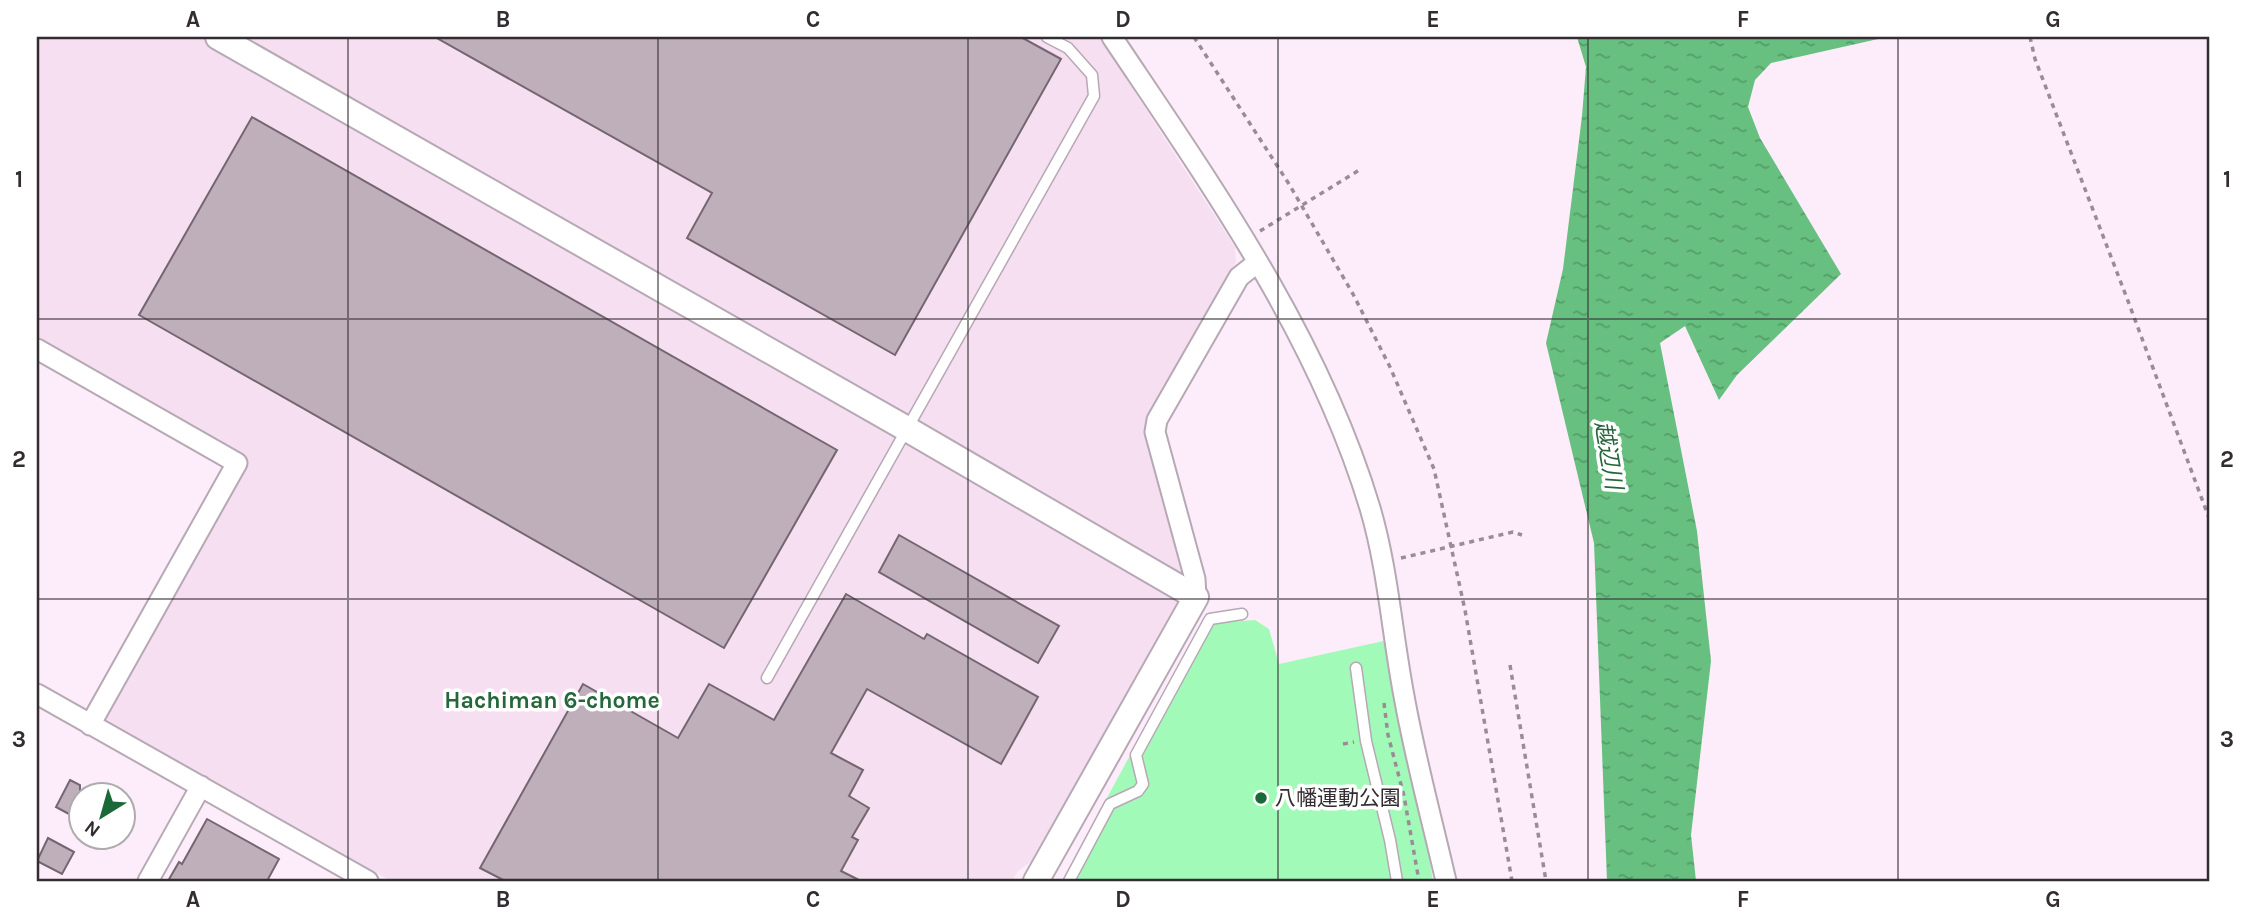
<svg xmlns="http://www.w3.org/2000/svg" width="2246" height="918" font-family="Karla,'Noto Sans JP',sans-serif">
<style>
.built{fill:#f5dff1}
.pitch{fill:#a2fab9}
.water{fill:url(#water-ripples)}
.building{fill:#beafbb;stroke:#746671;stroke-width:2}
.lines{fill:none;stroke-linecap:round;stroke-linejoin:round}
.service-casing{stroke:#b6a8b4;stroke-width:13}
.minor-casing{stroke:#b6a8b4;stroke-width:23}
.tertiary-casing{stroke:#b6a8b4;stroke-width:28}
.path{stroke:#988d96;stroke-width:3.5;stroke-dasharray:5 5;stroke-linecap:butt}
.service{stroke:#fff;stroke-width:10}
.minor{stroke:#fff;stroke-width:19}
.tertiary{stroke:#fff;stroke-width:24}
.grid{fill:none;stroke:#332d32;stroke-width:2;stroke-opacity:0.55}
.poi-dot{fill:#1b6938;stroke:#fff;stroke-width:2.5}
.labels{text-anchor:middle;stroke-width:7;stroke-linejoin:round;paint-order:stroke}
.poi-label{font-size:21px;fill:#332d32;stroke:#fff;text-anchor:start}
.water-label{font-size:23px;font-style:italic;fill:#27653b;stroke:#fff}
.neighbourhood-label{font-size:23px;font-weight:bold;fill:#23673a;stroke:#fff}
.neatline{fill:none;stroke:#332d32;stroke-width:2.5}
.grid-label{font-size:23px;text-anchor:middle;font-weight:bold;fill:#332d32}
</style>
<defs>
<pattern id="water-ripples" width="26" height="14" patternUnits="userSpaceOnUse" patternTransform="scale(1.75)"><rect width="26" height="14" fill="#67c080"/><path d="M2 4q2-2 4 0t4 0M15 11q2-2 4 0t4 0" fill="none" stroke="#559c69"/></pattern>
</defs>
<rect width="100%" height="100%" fill="#fdedfa"/>
<path class="built" d="M37,37H1099L1235,247L1236,262L1146,417L1144,432L1186,590L1032,861L1018,871L1012,881H391L106,720L105,712L246,459L37,339Z"/>
<path class="pitch" d="M1255,620L1269,629L1279,664L1388,640L1404,746L1428,850L1433,881H1062L1201,624Z"/>
<path class="water" d="M1577,37H1887L1771,63L1755,80L1748,107L1760,138L1841,274L1737,375L1719,400L1685,326L1660,343L1697,531L1711,661L1691,835L1696,881H1607L1594,543L1546,343L1563,269L1582,116L1586,67Z"/>
<path class="building" d="M435,37H1021L1061,59L895,355L687,238L712,193Z
M252,117L837,450L724,648L139,315Z
M899,535L1059,626L1038,663L879,572Z
M846,594L924,639L927,634L1038,697L1001,764L867,689L831,753L863,770L849,796L869,808L852,837L858,840L841,871L861,881H505L480,868L583,684L678,738L709,684L774,720Z
M70,780L80,785V820L56,807Z
M207,819L279,859L267,881H168L179,862L182,864Z
M48,838L74,852L62,874L37,861Z"/>
<g class="lines">
<defs>
<path id="service" d="M1356,668L1366,741L1390,840L1397,881
M767,678L1094,96L1092,75L1068,48L1047,37
M1069,881L1110,804L1138,791L1143,784L1136,755L1210,619L1242,614"/>
<path id="minor" d="M1112,37C1211,185 1318,335 1370,508C1388,569 1392,633 1404,696C1415,758 1432,820 1446,881
M37,349L237,463L90,725
M1196,597L1195,579L1155,432L1157,420L1239,277L1258,262
M37,694L368,881
M148,881L201,786"/>
<path id="tertiary" d="M218,37L907,429L1196,597L1036,881"/>
</defs>
<use href="#service" class="service-casing"/>
<use href="#minor" class="minor-casing"/>
<use href="#tertiary" class="tertiary-casing"/>
<path class="path" d="M1194,37L1289,184L1353,294L1390,367L1434,469L1465,610L1512,881
M2030,37L2035,59L2128,301L2209,518
M1260,231L1361,169
M1401,558L1513,532L1522,535
M1510,665L1546,881
M1384,703L1388,735L1404,796L1419,881
M1343,744L1354,742"/>
<use href="#service" class="service"/>
<use href="#minor" class="minor"/>
<use href="#tertiary" class="tertiary"/>
</g>
<path class="grid" d="M348,37V881M658,37V881M968,37V881M1278,37V881M1588,37V881M1898,37V881M37,319H2209M37,599H2209"/>
<circle class="poi-dot" cx="1261" cy="798" r="7"/>
<g class="labels">
<g class="poi-label">
<text x="1275" y="805">八幡運動公園</text>
</g>
<g class="water-label">
<text transform="translate(1609 455) rotate(80)" y="8">越辺川</text>
</g>
<g class="neighbourhood-label">
<text x="552" y="708">Hachiman 6-chome</text>
</g>
</g>
<rect width="2246" height="918" fill="none" stroke="#ffffff" stroke-width="77"/>
<g transform="translate(102 816) rotate(217)"><circle r="33" fill="#ffffff" stroke="#adabad" stroke-width="2"/>
<path d="M0-5L12 26L0 18L-12 26Z" fill="#1b6938"/>
<text y="-10" font-size="19" font-weight="bold" text-anchor="middle" fill="#332d32">N</text>
</g>
<rect x="38" y="38" width="2170" height="842" class="neatline"/>
<g class="grid-label">
<text x="193" y="27">A</text>
<text x="503" y="27">B</text>
<text x="813" y="27">C</text>
<text x="1123" y="27">D</text>
<text x="1433" y="27">E</text>
<text x="1743" y="27">F</text>
<text x="2053" y="27">G</text>
<text x="19" y="187">1</text>
<text x="2227" y="187">1</text>
<text x="19" y="467">2</text>
<text x="2227" y="467">2</text>
<text x="19" y="747">3</text>
<text x="2227" y="747">3</text>
<text x="193" y="907">A</text>
<text x="503" y="907">B</text>
<text x="813" y="907">C</text>
<text x="1123" y="907">D</text>
<text x="1433" y="907">E</text>
<text x="1743" y="907">F</text>
<text x="2053" y="907">G</text>
</g>
</svg>
